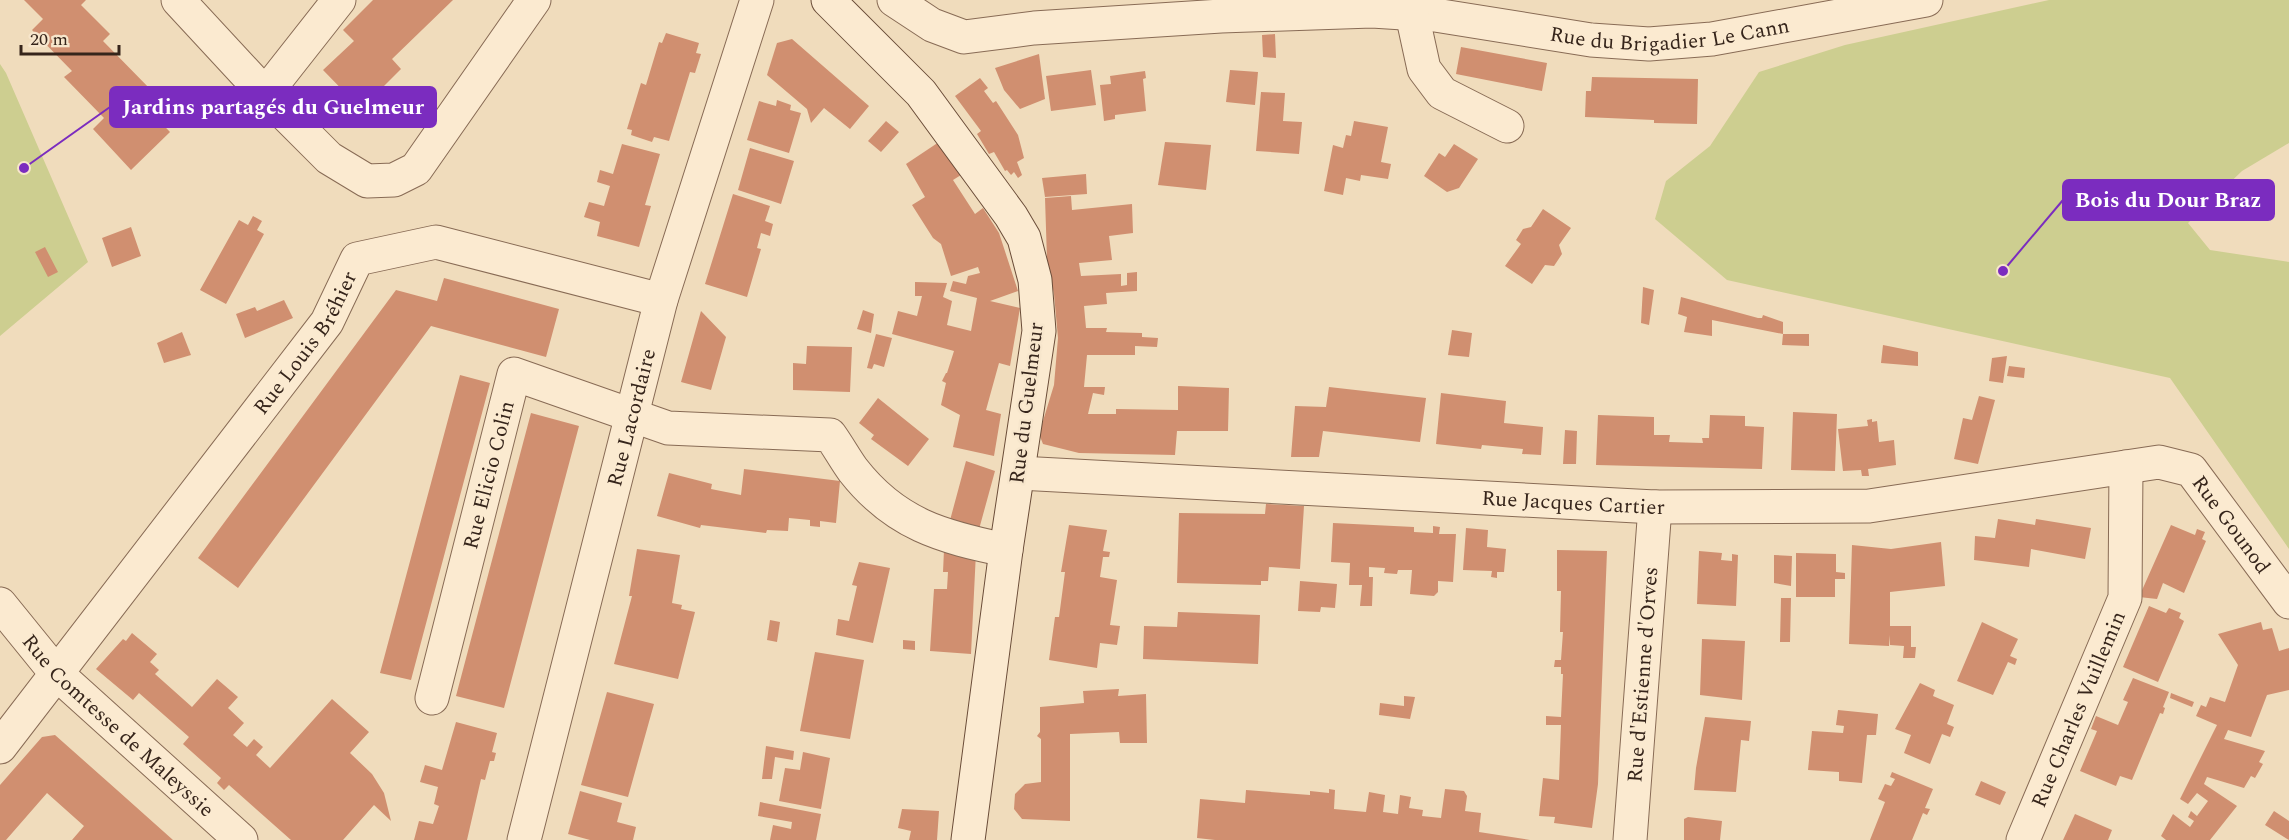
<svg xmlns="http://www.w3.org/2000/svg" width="2289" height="840" font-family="Spectral,serif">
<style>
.green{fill:#cdce90}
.building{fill:#d08f70}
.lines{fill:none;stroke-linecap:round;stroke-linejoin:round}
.street-casing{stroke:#886b55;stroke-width:35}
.secondary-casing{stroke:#6a4c38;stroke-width:35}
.street{stroke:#fbead0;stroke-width:33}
.secondary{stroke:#fbead0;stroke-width:33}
.labels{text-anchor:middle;stroke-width:5;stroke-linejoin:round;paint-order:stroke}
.street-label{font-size:21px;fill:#36251b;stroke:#f7e6cc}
.leader{fill:none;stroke:#7b2cbf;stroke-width:2}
.callout-dot{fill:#7b2cbf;stroke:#f7e6cc;stroke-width:2}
.callout{fill:#7b2cbf;stroke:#7b2cbf;stroke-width:2}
.callout-label{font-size:22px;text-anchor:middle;font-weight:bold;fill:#fff}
</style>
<rect width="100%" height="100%" fill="#f0dcbc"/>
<path class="green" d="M2049,0H2289V143L2242,171L2188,223L2210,250L2289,262V549L2170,378L1727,280L1655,219L1666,181L1710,146L1759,72L1845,45Z
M0,64L6,73L88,262L0,336Z"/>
<path class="building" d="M24,0H86L81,5L110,34L103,41L154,93L142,103L170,132L131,170L93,129L104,118L64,77L72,71L32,30L43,19Z
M373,0H453L392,59L401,69L361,109L323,70L354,41L343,30Z
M666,33L699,43L696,53L701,54L695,73L690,72L669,141L654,137L652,142L631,135L632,130L627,129L641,83L646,85L659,42L662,43Z
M1275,34L1276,58L1263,57L1262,35Z
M792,39L869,106L850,129L824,108L811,123L807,109L767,75L777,43Z
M1461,47L1547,63L1542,91L1456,74Z
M1039,54L1045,99L1020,109L1004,90L995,68Z
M1091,70L1096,105L1051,111L1046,76Z
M1230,70L1258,72L1255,105L1226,102Z
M1145,71L1146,78L1143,79L1146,111L1115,115V119L1104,121L1100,85L1111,84L1110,76Z
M1592,77L1698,79L1697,124L1654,123V120L1585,117L1586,91H1591Z
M980,78L988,88L984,91L993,103L996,101L1018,135L1024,158L1017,162L1022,175L1018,178L1014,172L1011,175L1007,170L1005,171L994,152L989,154L977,134L981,131L955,96Z
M1261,92L1285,93L1283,121L1302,122L1299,154L1256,151Z
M777,100L791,105L790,110L801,113L789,153L747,140L759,101L776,106Z
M886,121L899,132L881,152L868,141Z
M1354,121L1388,127L1381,162L1391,164L1388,179L1361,175L1360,181L1346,178L1343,195L1324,191L1333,145L1343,148L1346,135L1351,136Z
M939,142L961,175L953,180L975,214L983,208L999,233L1018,291L990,301L1020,308L1010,366L999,363L986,410L1001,414L994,456L953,447L960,415L941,405L946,383L942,381L946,373H947L954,351L892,334L898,311L917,316L922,296H915V282L947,283L943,297L952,301L947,325L971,331L977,298L950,291L953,281L966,284L968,276L980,273L978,267L951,276L941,244L933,238L912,205L925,197L906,164Z
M1165,142L1211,145L1206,190L1158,185Z
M622,144L660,154L645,205L651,206L639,247L597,236L600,222L584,217L589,202L604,206L610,186L597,182L600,170L613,174Z
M1454,144L1478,159L1459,188L1447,192L1424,176L1439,153L1445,157Z
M750,148L794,161L781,204L738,190Z
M1086,174L1087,194L1045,197L1042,178Z
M733,194L770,206L765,221L773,224L770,236L761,233L757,248L761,249L747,297L705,284Z
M1071,196L1072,210L1132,204L1133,233L1109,236L1112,260L1079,263L1081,276L1121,274V286L1127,285V273L1137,272V291L1106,293L1107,304L1084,306L1086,328H1107L1106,332L1142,333V337L1158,338L1157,347L1135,346V355H1087L1084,387H1105L1104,395L1093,393L1088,414H1116V409L1178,410V386L1229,388L1228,431H1177L1175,455L1079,453L1043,444L1039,434L1054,385L1058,338L1054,294L1047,259L1045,198Z
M1543,209L1571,228L1559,245L1562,254L1554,266L1545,265L1532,284L1505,266L1521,244L1516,240L1523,229L1531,227Z
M253,216L262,221L257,230L264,234L226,304L200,290L239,220L248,225Z
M131,227L141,256L112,267L102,238Z
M45,247L58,272L48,277L35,252Z
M444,278L559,309L546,357L431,326L238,588L198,558L396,290L437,301Z
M1643,287L1654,290L1649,325L1641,323Z
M1681,297L1758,318H1762L1763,315L1783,322V334L1712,320V336L1684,332L1687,317L1678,314Z
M284,300L293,318L245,338L236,314L255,307L257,311Z
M863,310L874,314L871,333L857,329Z
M701,311L726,337L711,390L681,382Z
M1452,330L1472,333L1469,357L1448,355Z
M182,332L191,355L164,363L157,343Z
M876,334L892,338L884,367L874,364L872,369L867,368Z
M1783,334H1809V346L1782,345Z
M1883,345L1918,352V366L1881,363Z
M807,346L852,347L850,392L793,390V363L806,364Z
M2007,356L2003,383L1989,381L1992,358Z
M2009,366L2025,368L2024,378L2007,376Z
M460,375L490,383L411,680L380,673Z
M1329,387L1426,398L1420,442L1323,431L1319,457H1291L1295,406L1326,407Z
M1441,393L1506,401L1504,423L1543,427L1541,455L1522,454L1523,449L1482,445L1481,449L1436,444Z
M1979,396L1995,400L1978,464L1954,459L1963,418L1972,420Z
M878,398L929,439L908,466L871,439L874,435L859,423Z
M1793,412L1837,414L1835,471L1791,470Z
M531,413L579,426L504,708L456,696Z
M1598,415L1654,417V435H1670L1669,442L1703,443L1702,438H1709L1710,415L1745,416V426L1764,427L1762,469L1596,465Z
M1872,419V422L1877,421L1879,442L1894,440L1896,465L1868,469L1869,476H1862L1861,470L1843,471L1838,429L1868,426L1867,420Z
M1565,430L1577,431L1576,464H1563Z
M966,461L995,471L978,533L949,524Z
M744,469L840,481L836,523L820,521V527L810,526V520L789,518L788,531L767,530L766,533L701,525L700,528L657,516L669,473L712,484L711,489L741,495Z
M1266,504L1304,506L1300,569L1269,567L1268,581H1261V585L1177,583L1179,513L1265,514Z
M1998,519L2035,525L2036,519L2091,528L2085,559L2031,549L2029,567L1974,560L1975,536L1995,538Z
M1333,523L1414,527V532L1433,533V526L1440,527L1439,534H1456L1453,582L1438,581V592L1434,596L1410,594L1412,570H1398L1397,574L1384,573L1385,568L1369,567V577H1373L1372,606H1360L1362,585H1349L1350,563L1331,562Z
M1069,525L1107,530L1103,551L1110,552L1109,557H1103L1100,577L1117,580L1110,625L1120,626L1117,645L1100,643L1097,668L1049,660L1055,617H1059L1065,572H1061Z
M2171,525L2195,535L2197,529L2205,532L2202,539L2206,541L2184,593L2163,583L2157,599L2139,597Z
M1466,528L1488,530L1487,547L1506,549L1504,572H1497V578L1491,577L1492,571L1463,570Z
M1941,542L1945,586L1890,592V626H1911V647H1916L1915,658H1903L1904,646L1890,645V635L1889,646L1849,644L1852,545L1891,549Z
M637,549L680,555L672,603L682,605L681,609L695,612L678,679L614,664L632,596H629Z
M944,550L976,552L971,654L930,651L934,589H947L948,572H943Z
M1557,550L1607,551L1598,784L1592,828L1554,823L1555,817L1539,816L1543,778L1559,780L1561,725H1546V716L1561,717L1563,674H1561V667H1554L1555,660H1561L1563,632H1560L1561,591H1557Z
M1699,551L1722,553L1721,560L1732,561V554L1738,555L1736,606L1697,604Z
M1796,553L1836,554V572L1845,573V579H1835V597H1796Z
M1774,555L1792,556L1791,586L1774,583Z
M859,562L890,568L873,643L836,635L838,619L849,621L857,586L852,585Z
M1300,581L1337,584L1335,608L1321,607L1320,612L1298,611Z
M1781,598H1791L1790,642H1780Z
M2149,606L2166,613L2169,608L2181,613L2179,618L2184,621L2158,682L2123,667Z
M1178,612L1260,615L1258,664L1143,659L1144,626L1177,627Z
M770,620L780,622L777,642L767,640Z
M1982,622L2018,639L2010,656L2017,659L2015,665L2008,662L1993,695L1957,681Z
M2261,622L2263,630L2272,628L2279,651L2289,648V690L2267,695L2251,737L2228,730L2224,739L2265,751L2259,762L2263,764L2255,778L2251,776L2244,788L2207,777L2204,784L2237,806L2210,840H2166L2161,836L2173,814L2190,827L2194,821L2188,817L2191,811L2197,816L2208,801L2197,793L2188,804L2180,799L2217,725L2196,716L2201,705L2206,707L2210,697L2225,702L2238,665L2218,634Z
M132,633L157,654L150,662L159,670L155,674L192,707L217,679L238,697L228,708L244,723L233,735L247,747L254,739L263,747L256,755L270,768L332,699L369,732L350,753L372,774L384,793L391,821L374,805L343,840H291L229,785L224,790L217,783L221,778L183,744L189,737L139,693L133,700L96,669L123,639L126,641Z
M1702,639L1745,641L1742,700L1700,695Z
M903,640L915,641V650L903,649Z
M815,652L864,660L850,739L800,731Z
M2133,678L2169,692L2163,707L2165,708L2163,714L2160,713L2132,780L2120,776L2116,786L2080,771L2097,731L2091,729L2096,716L2118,725L2128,702L2123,700Z
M1920,683L1935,690L1933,696L1954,705L1947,724L1954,727L1950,737L1942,734L1930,764L1904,753L1911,735L1895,729Z
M1119,689L1118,696L1146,694L1147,743H1120L1119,732L1070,734V821L1022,819L1014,809L1015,794L1025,784L1041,782V739L1037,736L1040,732V707L1084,703L1083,691Z
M607,692L654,704L628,797L581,785Z
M2171,693L2194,702L2192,707L2170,698Z
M1404,696L1415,697L1410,719L1379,715L1380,703L1404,706Z
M1838,710L1878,714L1876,735H1867L1862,783L1839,781V772L1808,770L1812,731L1843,733L1844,726L1836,725Z
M1705,717L1751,721L1749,741L1741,740L1736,792L1694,790L1696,768Z
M456,722L497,733L492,752L496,753L494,761H490L485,780L481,779L467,840H414L419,821L433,824L439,806L434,804L438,787L420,782L425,765L442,770Z
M55,735L117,790L173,840H72L84,826L47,793L6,840H0V785L42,737Z
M766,746L794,751L793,760L775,757L772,779H762Z
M803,752L830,758L821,809L779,801L785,768L800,770Z
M1892,772L1933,789L1925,808L1930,809L1927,815L1923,813L1912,840H1870L1885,802L1878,799L1885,784L1891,786L1895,779L1890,777Z
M1981,781L2006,792L2000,805L1975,795Z
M1329,789L1335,790L1334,809L1366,812L1369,792L1385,795L1383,812L1398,814L1400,795L1411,797L1409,808L1423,810L1422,816L1441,818L1445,789L1464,791L1467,796L1465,811L1481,813L1479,832L1530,840H1215L1197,838L1200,799L1245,803L1246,790L1310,795V791L1329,793Z
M580,791L622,803L617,822L636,827L633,840H590L568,834Z
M760,802L821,814L816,840H770L773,825L791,829L792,822L758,816Z
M902,809L939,811L937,840H909L911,831L898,828Z
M2274,811L2289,821V840L2265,825Z
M2075,814L2112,830L2108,840H2063Z
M1688,817L1722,821L1720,840H1684V819Z"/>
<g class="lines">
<defs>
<g id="street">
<path d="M178,0L265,94L329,158L367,181L394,180L416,169L534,0"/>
<path id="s1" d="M894,0L932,25L964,37L1034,28L1221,16L1372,11L1435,15L1591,40L1649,44L1712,39L1926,0"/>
<path d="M1412,14L1424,69L1442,93L1507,126"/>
<path d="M265,94L339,0"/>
<path id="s2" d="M1019,473L1655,507L1869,506L2159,462L2191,470L2289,602"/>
<path id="s3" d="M0,604L56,673L241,840"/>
<path id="s4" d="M432,698L514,374L668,428L830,435C838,446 845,459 853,470C895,524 942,537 1006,550"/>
<path id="s5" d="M0,747L327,322L357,259L436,242L661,300"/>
<path id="s6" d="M524,840L661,300L757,0"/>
<path id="s7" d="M1630,840L1655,507"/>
<path id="s8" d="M2023,840L2125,598L2126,467"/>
</g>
<path id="secondary" d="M828,0L921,93L1011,216L1024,238L1035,280L1039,331L1006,550L968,840"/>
</defs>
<use href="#street" class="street-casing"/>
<use href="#secondary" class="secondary-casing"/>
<use href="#street" class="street"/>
<use href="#secondary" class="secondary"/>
</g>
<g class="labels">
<g class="street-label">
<text dy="7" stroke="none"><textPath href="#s1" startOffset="789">Rue du Brigadier Le Cann</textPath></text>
<text dy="7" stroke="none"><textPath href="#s5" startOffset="507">Rue Louis Bréhier</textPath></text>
<text transform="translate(1026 403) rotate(-83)" y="7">Rue du Guelmeur</text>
<text dy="7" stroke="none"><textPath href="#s6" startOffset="436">Rue Lacordaire</textPath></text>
<text dy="7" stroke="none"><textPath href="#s4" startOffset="230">Rue Elicio Colin</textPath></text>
<text dy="7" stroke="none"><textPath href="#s2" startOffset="555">Rue Jacques Cartier</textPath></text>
<text dy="7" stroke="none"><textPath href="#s2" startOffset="1245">Rue Gounod</textPath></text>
<text dy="7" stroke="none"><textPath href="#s7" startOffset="166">Rue d'Estienne d'Orves</textPath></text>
<text dy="7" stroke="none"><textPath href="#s8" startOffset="142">Rue Charles Vuillemin</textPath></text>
<text dy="7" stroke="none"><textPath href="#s3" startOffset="170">Rue Comtesse de Maleyssie</textPath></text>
</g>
</g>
<path class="leader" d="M24 168L110 107M2003 271L2063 200"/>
<g class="callout-dot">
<circle cx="24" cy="168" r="6"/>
<circle cx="2003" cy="271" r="6"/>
</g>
<g class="callout">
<rect x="110" y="87" width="326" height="40" rx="6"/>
<rect x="2063" y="180" width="211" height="40" rx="6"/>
</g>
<g class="callout-label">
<text x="273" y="114">Jardins partagés du Guelmeur</text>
<text x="2168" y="207">Bois du Dour Braz</text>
</g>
<path d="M21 45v9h98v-9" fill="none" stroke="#36251b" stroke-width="3"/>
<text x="30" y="45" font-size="18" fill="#36251b" stroke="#f7e6cc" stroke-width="4.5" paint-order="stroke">20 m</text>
</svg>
